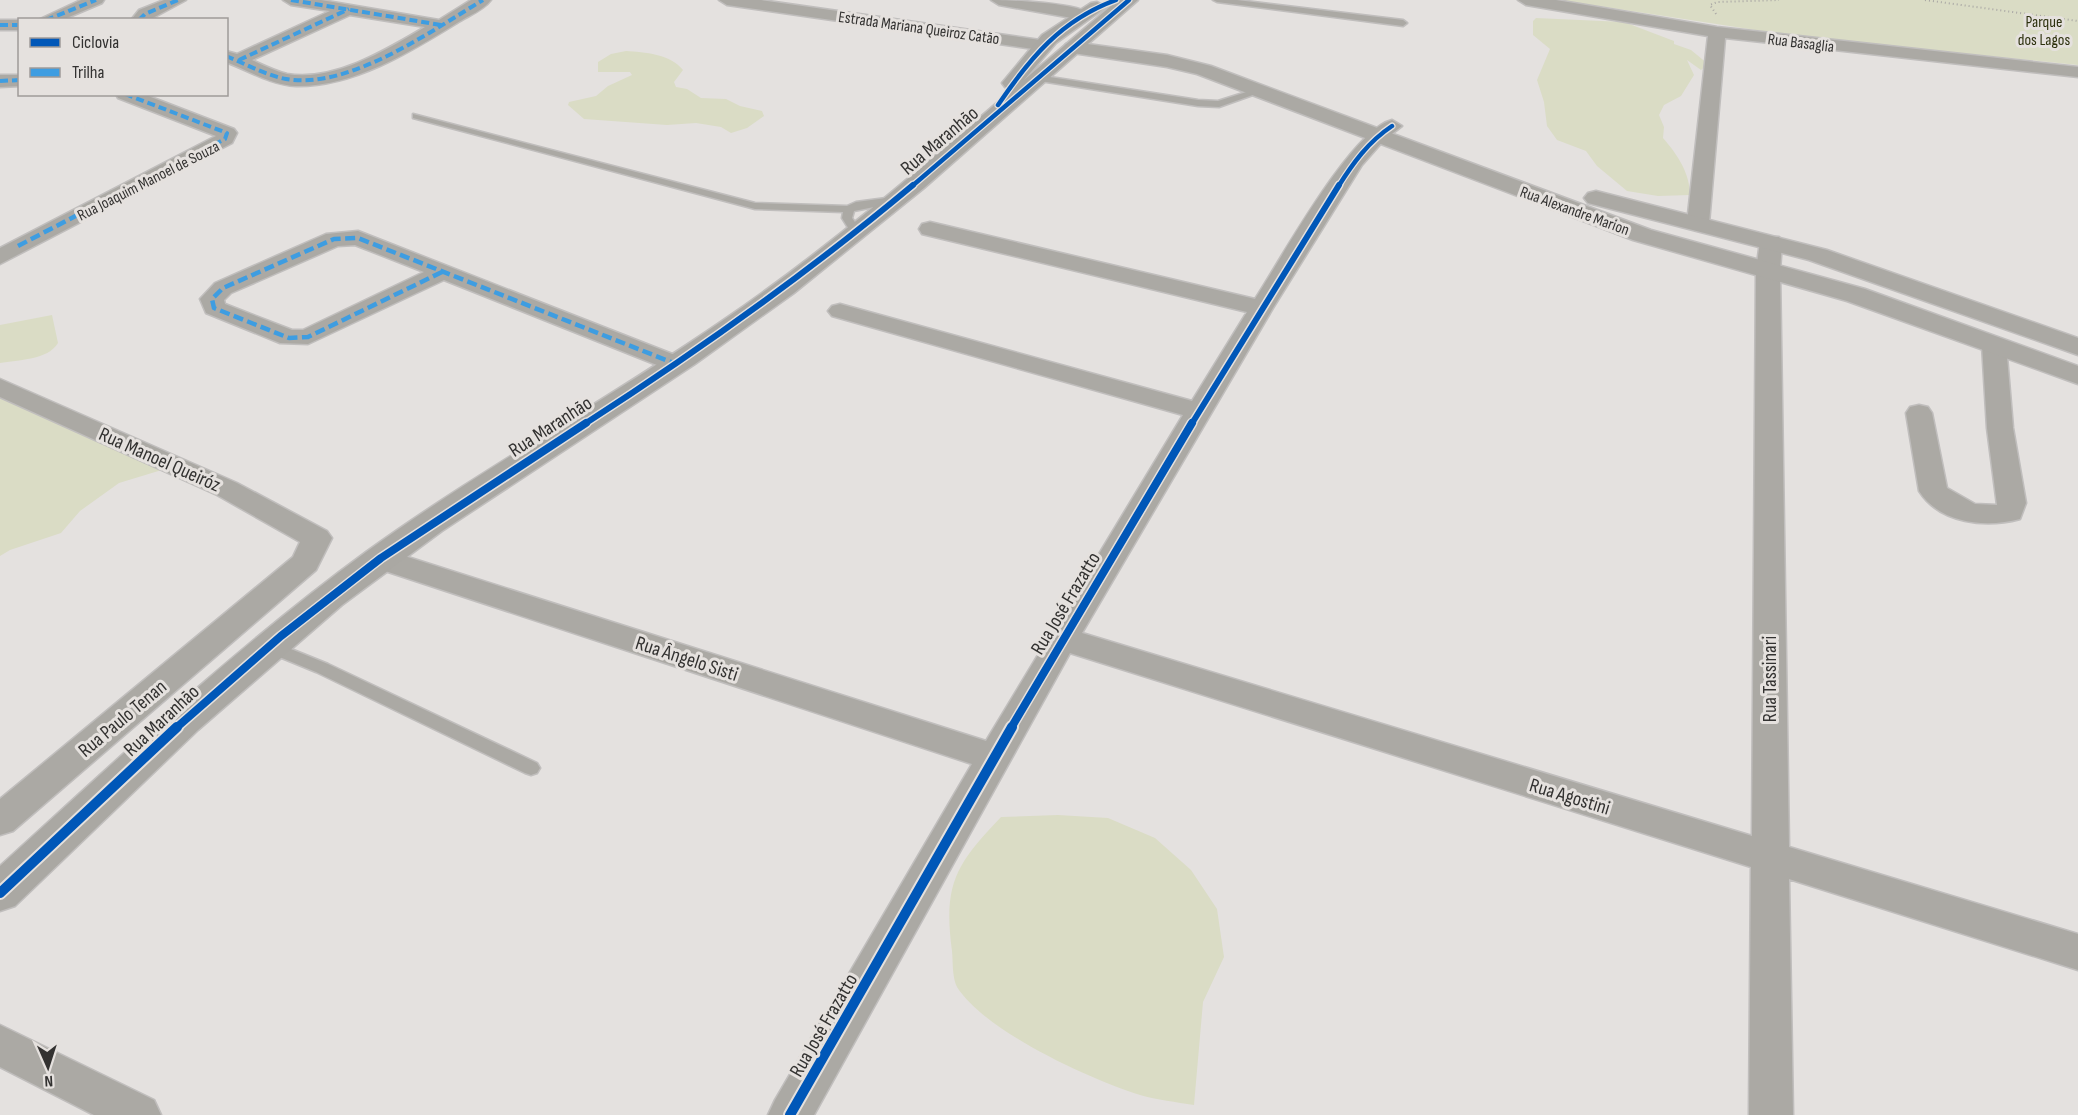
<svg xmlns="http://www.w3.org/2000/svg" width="2078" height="1115" font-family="'Sofia Sans Condensed',sans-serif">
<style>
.green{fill:#dadcc5}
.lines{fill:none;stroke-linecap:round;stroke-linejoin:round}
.service-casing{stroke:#c0bebd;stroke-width:3}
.minor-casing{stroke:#c0bebd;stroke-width:3}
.tertiary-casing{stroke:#c0bebd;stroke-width:3}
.secondary-casing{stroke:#c0bebd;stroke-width:3}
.path{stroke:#a9a7a4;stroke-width:2;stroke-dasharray:1 3;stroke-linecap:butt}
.service{fill:#aba9a4;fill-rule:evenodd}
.minor{fill:#aba9a4;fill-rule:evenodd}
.tertiary{fill:#aba9a4;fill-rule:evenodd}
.secondary{fill:#aaa8a3;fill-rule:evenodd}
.quiet-far1{stroke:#3e9de1;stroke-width:4;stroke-dasharray:8 4;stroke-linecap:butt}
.quiet{stroke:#3e9de1;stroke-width:4.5;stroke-dasharray:10 4.5;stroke-linecap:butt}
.cycleway-far3-casing{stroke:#e5e1de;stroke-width:7}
.cycleway-far2-casing{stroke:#e5e1de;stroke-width:9}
.cycleway-far1-casing{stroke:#e5e1de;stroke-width:11}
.cycleway-casing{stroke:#e5e1de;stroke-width:14}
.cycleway-far3{stroke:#0057b8;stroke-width:4.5}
.cycleway-far2{stroke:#0057b8;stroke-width:6}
.cycleway-far1{stroke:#0057b8;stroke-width:8}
.cycleway{stroke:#0057b8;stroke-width:10}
.labels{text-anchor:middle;stroke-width:6;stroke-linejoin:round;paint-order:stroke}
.far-park-label{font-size:16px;fill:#2d310e;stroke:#e5e1de}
.far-street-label{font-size:16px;fill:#333231;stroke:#e5e1de}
.street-label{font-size:20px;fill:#333231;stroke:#e5e1de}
</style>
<rect width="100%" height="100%" fill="#e4e1df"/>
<path class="green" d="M1560,0H2078V65L1802,37L1599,6L1569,5Z
M1536,18L1624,22L1674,41V44L1691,50L1708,64L1701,70L1687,60L1694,75L1681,96L1664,105L1659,115L1664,127L1663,138C1677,154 1690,173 1690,195L1658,196L1627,191L1597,166L1586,151L1557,140L1547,126L1544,102L1537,80L1550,49L1533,35V21Z
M626,51C644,52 671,54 683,70L674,82L676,87L687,89L701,98L726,99L740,106L762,111L764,116L747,128L731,133L721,127L696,123L667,125L584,119L568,105L569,102L596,96L608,86L632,75L630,72H598V62L611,54Z
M52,315L58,343C48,360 18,360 0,363V325Z
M0,390L19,392L106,425L129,447L165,469L119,483L80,511L61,533L10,550L0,556Z
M1058,815L1108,818L1155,838L1191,870L1217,909L1224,957L1203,1002L1194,1105C1176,1102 1157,1100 1140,1095C1089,1079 986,1032 957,987C952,978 953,961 952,951C943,884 956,864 1001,817Z"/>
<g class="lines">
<defs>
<path id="service" d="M1213,0H1237L1403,20L1407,23L1403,26L1217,2Z
M1037,75L1198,100L1218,101L1259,88L1264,91L1219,107L1198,106L1034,80L1032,78Z
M413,114L755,203L847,206L856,202L894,197L899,200L894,203L854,211L852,218L862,232L856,235L852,234L842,218L843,212L755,209L413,118Z
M271,641L328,664L537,763L540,768L537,773L531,775L525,773L316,672L265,651L263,647L265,643Z"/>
<path id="minor" d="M81,0H104L102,3L62,20H38Z
M164,0H186L149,20H131L139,10Z
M283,0H321L439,20L471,0H491C484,10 468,16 457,23C410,52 354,87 296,86C272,85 249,71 226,62V51L237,54L330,11L291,5ZM350,15L425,27C386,50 334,82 287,74C275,71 263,65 252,60Z
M719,0H761L1040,40L1049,45L1040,50L727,5Z
M991,0C1009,0 1082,3 1091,15L1083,20L999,5Z
M1518,0H1556L1717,27L2078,67V77L1725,38L1709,223L1706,228H1690L1687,223L1708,36L1526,5Z
M0,20H20V30H0Z
M0,75H20V86L0,87Z
M116,94H143L234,129L237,133L232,143L0,264V248L216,136L118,98Z
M1392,120L1402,126L1384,140L1362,165L1273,308L1082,633L1752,836L1756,271L1760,242L1763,237H1779L1782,242L1780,271L1789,847L2078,934V970L1789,879L1793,1115H1749L1751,867L1070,653L814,1115H768L775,1100L972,764L370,566L366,559L370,552L381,549L392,552L986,741L1183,415L832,316L828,311L832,306L840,304L1192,401L1247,312L922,234L919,229L922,224L930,222L1255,299C1280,261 1351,130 1392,120Z
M358,231L685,359L689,364L685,369L676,372L667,369L444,280L308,344L280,343L206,313L200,299L215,283L326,234ZM355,245L424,272L303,330H292L225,304L224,300L231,293L338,246Z
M1994,338L2003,340L2006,345L2013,428L2026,503L2020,519C1986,528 1940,524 1919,491L1906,413L1910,407L1919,405L1928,407L1932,413L1947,488L1975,504L1997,505L1987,428L1982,345L1985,340Z
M0,379L237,483L327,531L332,538L316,570L13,831L0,835V799L293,557L300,542L217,495L0,397Z
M0,1025L154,1100L161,1115H94L0,1067Z"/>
<path id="tertiary" d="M1073,42L1167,55L1211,66L1651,230L1865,289L2078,366V384L1847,301L1633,240L1197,74L1167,67L1066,52L1063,48L1066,44Z
M1596,191L1827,250L2078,338V355L1809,260L1588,203L1584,198L1588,193Z"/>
<path id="secondary" d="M1118,0H1138L924,188L794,293L695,364L442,531L342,605L198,730L15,906L0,911V866C119,758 236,647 366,552C481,469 606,401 722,321C825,251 920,169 1014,88L1005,87L1002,83L1042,35L1091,3L1097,2L1106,7L1056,43L1024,80Z"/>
</defs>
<use href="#service" class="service-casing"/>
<use href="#minor" class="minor-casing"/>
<use href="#tertiary" class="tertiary-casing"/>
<use href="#secondary" class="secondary-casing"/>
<path class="path" d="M1925,0L2078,21
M1716,14L1710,5L1717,2L1779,0"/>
<use href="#service" class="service"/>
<use href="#minor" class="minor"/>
<use href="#tertiary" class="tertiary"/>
<use href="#secondary" class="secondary"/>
<path class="quiet-far1" d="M291,0L441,25
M46,20L96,0
M139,20L145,14L178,0
M0,25H20
M226,56C246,64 265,75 286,79C349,90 431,31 483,0
M239,60L349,9
M0,81L20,80
M125,94L227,133L225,139L132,187"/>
<path class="quiet" d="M18,246L135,185
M442,272L308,337L289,338L214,308L212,299L223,288L334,239L358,238L676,364"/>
<defs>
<path id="cycleway-far3" d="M998,105C1030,58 1061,20 1116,0
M911,187L1129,0
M1338,187C1353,163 1368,142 1392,126"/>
<path id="cycleway-far2" d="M583,425C698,351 808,273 913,185
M1191,425L1339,185"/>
<path id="cycleway-far1" d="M176,728L281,636L381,558L586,423
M1011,728L1192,423"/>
<path id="cycleway" d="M0,893L177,727
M790,1115L1012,727"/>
</defs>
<use href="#cycleway-far3" class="cycleway-far3-casing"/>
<use href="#cycleway-far2" class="cycleway-far2-casing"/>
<use href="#cycleway-far1" class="cycleway-far1-casing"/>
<use href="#cycleway" class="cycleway-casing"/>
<use href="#cycleway-far3" class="cycleway-far3"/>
<use href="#cycleway-far2" class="cycleway-far2"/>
<use href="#cycleway-far1" class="cycleway-far1"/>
<use href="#cycleway" class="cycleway"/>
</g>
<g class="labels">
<g class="far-park-label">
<text x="2044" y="27">Parque<tspan x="2044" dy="18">dos Lagos</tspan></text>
</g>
<g class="far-street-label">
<text transform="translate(919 27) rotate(8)" y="6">Estrada Mariana Queiroz Catão</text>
<text transform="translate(1801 42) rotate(7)" y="6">Rua Basaglia</text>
<text transform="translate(148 180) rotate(-27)" y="6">Rua Joaquim Manoel de Souza</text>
<text transform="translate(1575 210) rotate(20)" y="6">Rua Alexandre Marion</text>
</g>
<g class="street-label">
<text transform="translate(939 140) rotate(-40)" y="7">Rua Maranhão</text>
<text transform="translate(550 426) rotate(-33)" y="7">Rua Maranhão</text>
<text transform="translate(160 459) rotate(24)" y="7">Rua Manoel Queiróz</text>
<text transform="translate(1065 603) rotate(-59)" y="7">Rua José Frazatto</text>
<text transform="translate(687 658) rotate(18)" y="7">Rua Ângelo Sisti</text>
<text transform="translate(1769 679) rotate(-90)" y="7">Rua Tassinari</text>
<text transform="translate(122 718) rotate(-40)" y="7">Rua Paulo Tenan</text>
<text transform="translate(161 720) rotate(-43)" y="7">Rua Maranhão</text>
<text transform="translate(1570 796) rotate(17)" y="7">Rua Agostini</text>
<text transform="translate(823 1025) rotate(-60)" y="7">Rua José Frazatto</text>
</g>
</g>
<rect x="18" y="18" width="210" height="78" fill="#e5e1de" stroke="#9e9b99" stroke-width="1.5"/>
<rect x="30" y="38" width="30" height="9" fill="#0057b8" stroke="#9e9b99" stroke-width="1.5"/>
<text x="72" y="48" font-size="18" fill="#333231">Ciclovia</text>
<rect x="30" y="68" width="30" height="9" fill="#3e9de1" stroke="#9e9b99" stroke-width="1.5"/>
<text x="72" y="78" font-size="18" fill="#333231">Trilha</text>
<g transform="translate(48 1067) rotate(177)" stroke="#e5e1de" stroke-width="4.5" paint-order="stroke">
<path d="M0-4.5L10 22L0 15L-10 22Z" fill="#333231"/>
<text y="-9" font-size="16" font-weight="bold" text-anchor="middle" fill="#333231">N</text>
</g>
</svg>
